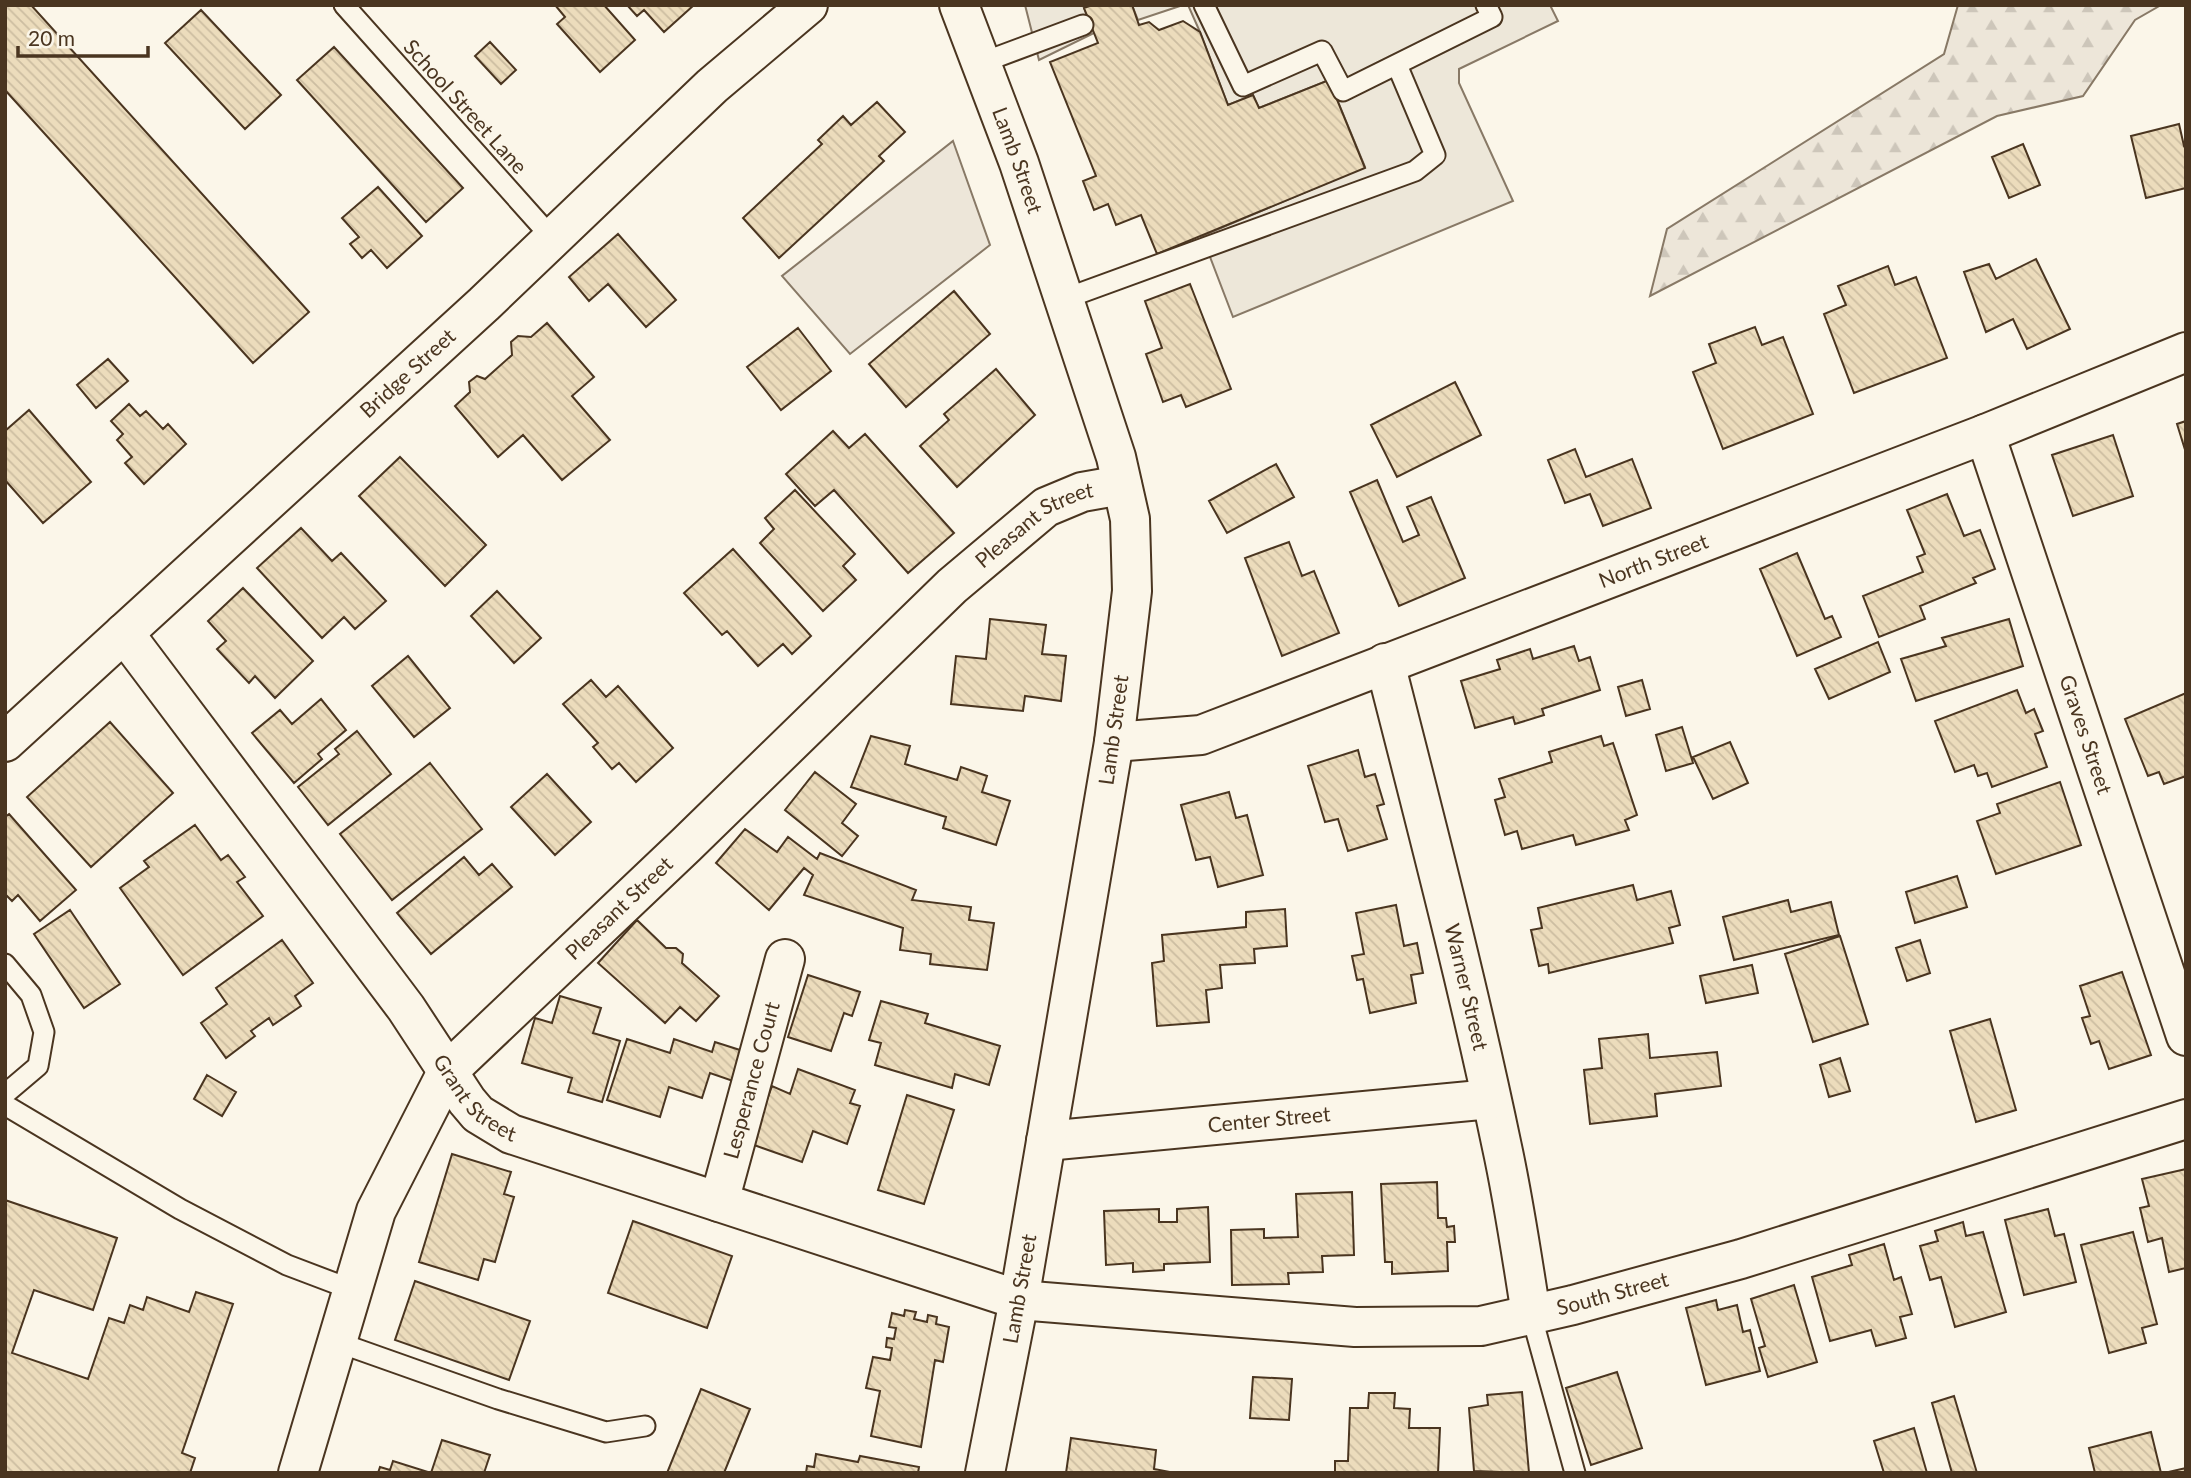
<svg xmlns="http://www.w3.org/2000/svg" width="2191" height="1478" font-family="Lato,sans-serif">
<style>
.grass{fill:#ede6d9;stroke:#887966;stroke-width:2}
.forest{fill:url(#forest-firs);stroke:#887966;stroke-width:2}
.parking{fill:#ede7d9;stroke:#887966;stroke-width:2}
.building{fill:url(#building-back-hatch);stroke:#4a3520;stroke-width:2}
.lines{fill:none;stroke-linecap:round;stroke-linejoin:round}
.service-casing{stroke:#4a3520;stroke-width:23}
.minor-casing{stroke:#4a3520;stroke-width:42}
.tertiary-casing{stroke:#4a3520;stroke-width:42}
.secondary-casing{stroke:#4a3520;stroke-width:42}
.service{stroke:#fbf6e9;stroke-width:19}
.minor{stroke:#fbf6e9;stroke-width:38}
.tertiary{stroke:#fbf6e9;stroke-width:38}
.secondary{stroke:#fbf6e9;stroke-width:38}
.labels{text-anchor:middle;stroke-width:5;stroke-linejoin:round;paint-order:stroke}
.street-label{font-size:21px;fill:#4a3520;stroke:#fbf6e9}
</style>
<defs>
<pattern id="forest-firs" width="22" height="20" patternUnits="userSpaceOnUse" patternTransform="scale(1.75)"><rect width="22" height="20" fill="#ede6d9"/><path d="M5 1l3.5 6h-7zM16 11l3.5 6h-7z" fill="#cdc6ba"/></pattern>
<pattern id="building-back-hatch" width="6" height="6" patternUnits="userSpaceOnUse" patternTransform="scale(1.75)"><rect width="6" height="6" fill="#ecdcbc"/><path d="M-1 5l2 2M0 0l6 6M5-1l2 2" fill="none" stroke="#ccbda1"/></pattern>
</defs>
<rect width="100%" height="100%" fill="#fbf6e9"/>
<path class="grass" d="M953,141L990,245L850,354L782,276Z"/>
<path class="forest" d="M1958,5H2161L2135,20L2083,96L1997,116L1650,296L1667,229L1944,54Z"/>
<path class="parking" d="M1025,5H1092L1084,8L1094,33L1039,60Z
M1132,5H1183L1138,20Z
M1188,5H1550L1558,21L1459,69V83L1513,201L1233,317L1202,236L1365,167L1329,80L1259,108L1253,95L1228,105L1200,32Z"/>
<path class="building" d="M5,5H31L309,312L253,363L5,90Z
M555,5H604L635,40L600,72L557,24L565,17Z
M627,5H694L664,32L644,10L637,16Z
M1092,5H1132L1139,25L1149,22L1159,30L1183,21L1200,32L1228,105L1253,95L1259,108L1329,80L1365,168L1157,254L1141,215L1116,225L1108,204L1094,210L1083,181L1096,176L1050,62L1098,43L1084,8Z
M201,10L281,95L245,129L165,43Z
M490,42L516,70L501,84L475,56Z
M334,47L463,188L426,222L297,80Z
M877,102L905,132L879,156L884,161L779,258L743,218L822,144L818,140L843,116L851,125Z
M2179,124L2184,146L2186,145V188L2146,198L2131,136Z
M2023,144L2040,185L2009,198L1992,157Z
M378,187L422,236L387,268L371,250L362,258L350,244L359,237L342,218Z
M618,234L676,300L646,327L608,284L589,301L569,277Z
M2036,259L2070,329L2027,349L2013,319L1986,332L1964,272L1989,264L1996,279Z
M1888,266L1895,285L1916,277L1947,358L1854,393L1824,314L1846,305L1838,286Z
M1190,284L1231,389L1186,407L1181,395L1163,402L1146,354L1162,348L1145,301Z
M954,291L990,334L906,407L869,364Z
M547,323L594,377L572,396L610,440L562,480L523,435L498,457L455,406L470,392L469,382L477,376L485,379L512,355L511,342L518,336L531,337Z
M1755,327L1762,345L1783,337L1813,414L1723,449L1693,372L1716,363L1709,344Z
M798,328L831,371L781,410L747,367Z
M108,359L128,381L96,408L77,385Z
M996,369L1035,415L957,487L920,446L949,420L944,414Z
M1455,382L1481,435L1397,477L1371,425Z
M129,404L140,416L146,411L163,429L168,424L186,444L144,484L125,463L132,457L117,440L123,434L111,421Z
M29,410L91,482L43,523L5,480V431Z
M2186,421V453L2177,424Z
M833,431L849,448L865,434L954,533L908,573L834,490L815,506L786,474Z
M2113,435L2133,496L2073,516L2052,455Z
M1575,449L1586,477L1632,459L1651,508L1603,526L1590,494L1565,503L1548,460Z
M400,457L486,545L445,586L359,496Z
M1276,464L1294,497L1227,533L1209,501Z
M1377,480L1403,542L1419,535L1407,507L1431,497L1465,578L1399,606L1350,492Z
M795,490L855,554L843,566L856,580L823,611L760,543L774,529L765,518Z
M1947,494L1964,536L1980,530L1995,569L1973,578L1976,583L1920,606L1925,619L1879,637L1863,596L1923,572L1917,557L1925,554L1907,510Z
M301,528L332,561L341,553L386,601L355,629L344,617L322,638L257,568Z
M1289,542L1302,576L1314,571L1339,633L1282,656L1245,558Z
M733,549L811,636L792,654L783,644L758,666L727,631L722,635L684,593Z
M1797,553L1825,619L1832,616L1841,637L1797,656L1760,569Z
M243,588L313,661L275,698L255,676L249,683L217,649L226,641L208,621Z
M497,591L541,638L514,663L471,616Z
M990,619L1046,625L1042,654L1066,656L1061,701L1025,696L1023,711L951,704L956,656L986,659Z
M2009,619L2023,666L1916,701L1901,659L1946,646L1942,638Z
M1878,642L1890,672L1829,699L1815,669Z
M1574,646L1579,661L1590,657L1600,690L1542,709L1544,715L1515,724L1513,717L1475,728L1461,681L1500,669L1497,660L1530,649L1533,659Z
M408,656L450,708L414,737L372,686Z
M591,680L606,697L618,686L673,748L636,782L619,763L612,769L593,747L598,743L563,704Z
M1642,680L1650,709L1626,716L1618,687Z
M2017,690L2026,713L2034,709L2043,731L2035,734L2047,767L1992,787L1987,773L1978,776L1974,765L1955,772L1935,721Z
M2186,693V776L2164,784L2159,772L2148,776L2125,719Z
M321,699L346,730L318,754L322,759L294,783L252,733L280,710L292,724Z
M110,722L173,793L91,867L27,797Z
M1682,727L1693,763L1666,771L1656,735Z
M357,731L391,774L328,825L298,787L339,754L335,749Z
M871,736L910,746L905,764L957,780L961,767L987,776L982,792L1010,801L996,845L943,828L946,817L851,787Z
M1601,736L1604,746L1613,743L1637,815L1625,820L1629,830L1576,845L1573,835L1522,849L1517,831L1505,835L1495,800L1505,797L1499,779L1552,762L1549,752Z
M1730,742L1748,783L1713,799L1693,757Z
M1358,750L1365,777L1375,774L1384,804L1377,806L1387,839L1348,851L1338,819L1325,822L1308,766Z
M430,763L482,829L392,900L340,834Z
M815,772L856,804L842,823L858,836L842,856L785,810Z
M547,774L591,822L555,855L511,807Z
M2060,782L2081,845L1996,874L1977,821L2000,813L1997,804Z
M1229,792L1236,818L1247,815L1263,875L1218,887L1210,857L1196,860L1181,805Z
M9,814L76,890L40,921L18,895L12,901L5,894V817Z
M195,825L221,860L228,855L245,877L237,882L263,916L183,975L120,888L149,867L144,861Z
M745,829L777,852L788,837L817,859L820,853L916,890L912,900L971,907L969,920L994,923L987,970L930,964L931,954L900,950L903,928L804,895L813,875L804,868L769,910L716,863Z
M464,857L479,875L492,864L512,887L431,954L397,913Z
M1957,876L1967,907L1915,923L1906,892Z
M1633,885L1637,900L1671,891L1680,925L1669,928L1673,943L1549,973L1548,964L1539,966L1531,930L1542,928L1538,908Z
M1788,900L1791,912L1831,902L1839,935L1734,960L1723,917Z
M1396,905L1404,946L1417,943L1423,973L1411,975L1416,1003L1370,1013L1363,979L1357,980L1352,956L1364,954L1356,913Z
M1285,909L1287,946L1254,949L1255,963L1220,965L1222,988L1206,990L1209,1022L1157,1026L1152,963L1164,961L1162,935L1246,927V912Z
M70,910L120,984L84,1008L34,934Z
M637,920L666,948H676L683,954L682,963L719,996L696,1021L680,1007L665,1023L598,963Z
M1840,936L1868,1024L1813,1042L1785,954Z
M282,940L313,983L295,996L301,1006L273,1025L269,1018L251,1031L255,1036L226,1058L201,1023L227,1004L216,988Z
M1920,940L1930,973L1907,981L1896,948Z
M1752,965L1758,993L1706,1003L1700,976Z
M2122,972L2151,1055L2109,1069L2099,1041L2091,1044L2082,1018L2090,1016L2080,986Z
M808,975L860,992L852,1016L844,1013L831,1051L788,1037Z
M560,996L601,1008L593,1033L620,1041L602,1102L568,1092L572,1078L522,1063L535,1018L552,1023Z
M881,1001L928,1014L925,1023L1000,1046L989,1085L955,1074L952,1088L875,1065L881,1043L869,1040Z
M1990,1019L2016,1110L1976,1122L1950,1031Z
M1648,1034L1650,1058L1717,1052L1721,1086L1655,1094L1657,1116L1590,1124L1584,1070L1602,1068L1599,1039Z
M627,1039L670,1053L674,1039L712,1052L715,1042L743,1051L733,1081L710,1073L702,1098L669,1087L660,1117L607,1100Z
M1840,1058L1850,1091L1829,1097L1820,1065Z
M798,1069L855,1090L850,1103L860,1106L847,1144L813,1131L802,1162L751,1144L772,1086L790,1094Z
M207,1075L236,1092L222,1116L194,1099Z
M907,1095L954,1110L924,1204L878,1190Z
M452,1154L511,1172L504,1194L514,1197L495,1262L484,1259L478,1280L419,1262Z
M2186,1169V1268L2169,1272L2162,1238L2148,1242L2140,1208L2149,1206L2142,1179Z
M1437,1182L1438,1218H1446L1447,1227L1454,1226L1455,1242H1447L1448,1271L1392,1274V1262H1385L1381,1184Z
M1352,1192L1354,1255L1322,1256L1323,1272L1288,1273L1289,1284L1232,1285L1231,1230L1264,1229V1238L1298,1237L1296,1194Z
M5,1200L117,1238L93,1310L34,1290L12,1353L88,1379L109,1318L124,1323L130,1305L143,1310L147,1297L189,1312L196,1292L233,1304L182,1453L195,1458L190,1473H5Z
M1208,1207L1210,1262L1164,1264V1270L1133,1272V1263L1106,1265L1104,1211L1159,1209V1222H1177V1209Z
M2048,1209L2055,1236L2064,1234L2076,1282L2024,1295L2005,1220Z
M633,1221L732,1256L707,1328L608,1293Z
M1963,1222L1966,1236L1983,1232L2006,1312L1955,1327L1941,1277L1930,1280L1920,1246L1938,1241L1935,1231Z
M2133,1232L2157,1324L2142,1328L2146,1343L2109,1353L2081,1245Z
M1884,1244L1894,1280L1901,1277L1912,1314L1900,1317L1906,1338L1876,1346L1871,1330L1830,1341L1812,1277L1852,1265L1849,1255Z
M415,1281L530,1321L509,1380L395,1340Z
M1794,1285L1817,1362L1768,1377L1759,1348L1765,1346L1751,1299Z
M1716,1300L1718,1310L1737,1305L1743,1332L1750,1330L1760,1371L1706,1385L1686,1308Z
M905,1310L916,1312L914,1319L927,1322L928,1315L937,1317L936,1324L949,1327L943,1362L935,1360L921,1447L871,1436L880,1391L866,1388L873,1357L890,1360L892,1348L886,1347L887,1338L894,1339L896,1328L889,1327L892,1313L904,1316Z
M1617,1372L1642,1448L1591,1465L1566,1388Z
M1253,1377L1292,1379L1289,1420L1250,1418Z
M701,1389L750,1409L724,1473H667Z
M1522,1392L1529,1473L1474,1471L1469,1408L1488,1405L1487,1395Z
M1369,1393H1395L1394,1408L1410,1409L1409,1428H1440L1438,1473H1335V1461H1348L1350,1408H1368Z
M1954,1396L1977,1473H1952L1932,1403Z
M1914,1428L1927,1473H1884L1874,1441Z
M2151,1432L2161,1473H2095L2089,1448Z
M1071,1438L1156,1450L1154,1469L1175,1473H1066Z
M442,1440L490,1455L484,1473H378L380,1467L390,1470L393,1461L431,1473Z
M816,1454L858,1462L860,1456L919,1467L918,1473H806L807,1466L814,1467Z
M2186,1468V1473H2164Z"/>
<g class="lines">
<defs>
<path id="service" d="M344,5L553,239
M1204,5L1243,86L1322,51L1343,91L1492,17L1486,5
M981,63L1083,25
M1064,299L1415,171L1435,155L1397,65
M5,964L31,995L44,1032L38,1066L5,1094
M5,1105L180,1209L287,1265L353,1290
M1531,1314L1575,1473
M337,1342L498,1399L606,1432L645,1426"/>
<g id="minor">
<path id="s1" d="M1985,434L2186,1036"/>
<path id="s2" d="M124,633L406,1008L467,1101L478,1114L511,1134L1019,1300L1355,1327L1481,1326L1573,1305L1741,1259L2186,1119"/>
<path id="s3" d="M1385,663C1426,824 1468,984 1502,1147C1514,1202 1522,1258 1531,1314"/>
<path id="s4" d="M1114,742L1201,735L1985,434L2186,352"/>
<path id="s5" d="M1046,1141L1491,1099"/>
<path id="s6" d="M719,1202L785,959"/>
<path id="s7" d="M298,1473L376,1211L447,1072L686,845L952,586L1046,507L1082,492L1122,485"/>
</g>
<g id="tertiary">
<path id="s8" d="M959,5L1019,163L1116,457L1130,519L1132,591L1114,742L1019,1300L985,1473"/>
</g>
<g id="secondary">
<path id="s9" d="M5,742L484,304L712,86L808,5"/>
</g>
</defs>
<use href="#service" class="service-casing"/>
<use href="#minor" class="minor-casing"/>
<use href="#tertiary" class="tertiary-casing"/>
<use href="#secondary" class="secondary-casing"/>
<use href="#service" class="service"/>
<use href="#minor" class="minor"/>
<use href="#tertiary" class="tertiary"/>
<use href="#secondary" class="secondary"/>
</g>
<g class="labels">
<g class="street-label">
<text transform="translate(465 107) rotate(48)" y="7">School Street Lane</text>
<text dy="7" stroke="none"><textPath href="#s8" startOffset="166">Lamb Street</textPath></text>
<text dy="7" stroke="none"><textPath href="#s9" startOffset="546">Bridge Street</textPath></text>
<text dy="7" stroke="none"><textPath href="#s7" startOffset="1234">Pleasant Street</textPath></text>
<text dy="7" stroke="none"><textPath href="#s4" startOffset="572">North Street</textPath></text>
<text transform="translate(1114 730) rotate(-82)" y="7">Lamb Street</text>
<text dy="7" stroke="none"><textPath href="#s1" startOffset="317">Graves Street</textPath></text>
<text dy="7" stroke="none"><textPath href="#s7" startOffset="667">Pleasant Street</textPath></text>
<text dy="7" stroke="none"><textPath href="#s3" startOffset="334">Warner Street</textPath></text>
<text dy="7" stroke="none"><textPath href="#s6" startOffset="126">Lesperance Court</textPath></text>
<text dy="7" stroke="none"><textPath href="#s2" startOffset="584">Grant Street</textPath></text>
<text dy="7" stroke="none"><textPath href="#s5" startOffset="224">Center Street</textPath></text>
<text transform="translate(1020 1289) rotate(-80)" y="7">Lamb Street</text>
<text dy="7" stroke="none"><textPath href="#s2" startOffset="1769">South Street</textPath></text>
</g>
</g>
<rect width="2191" height="1478" fill="none" stroke="#4a3520" stroke-width="14"/>
<path d="M18 46v10h130v-10" fill="none" stroke="#4a3520" stroke-width="3.5"/>
<text x="28" y="46" font-size="21" fill="#4a3520" stroke="#fbf6e9" stroke-width="5" paint-order="stroke">20 m</text>
</svg>
